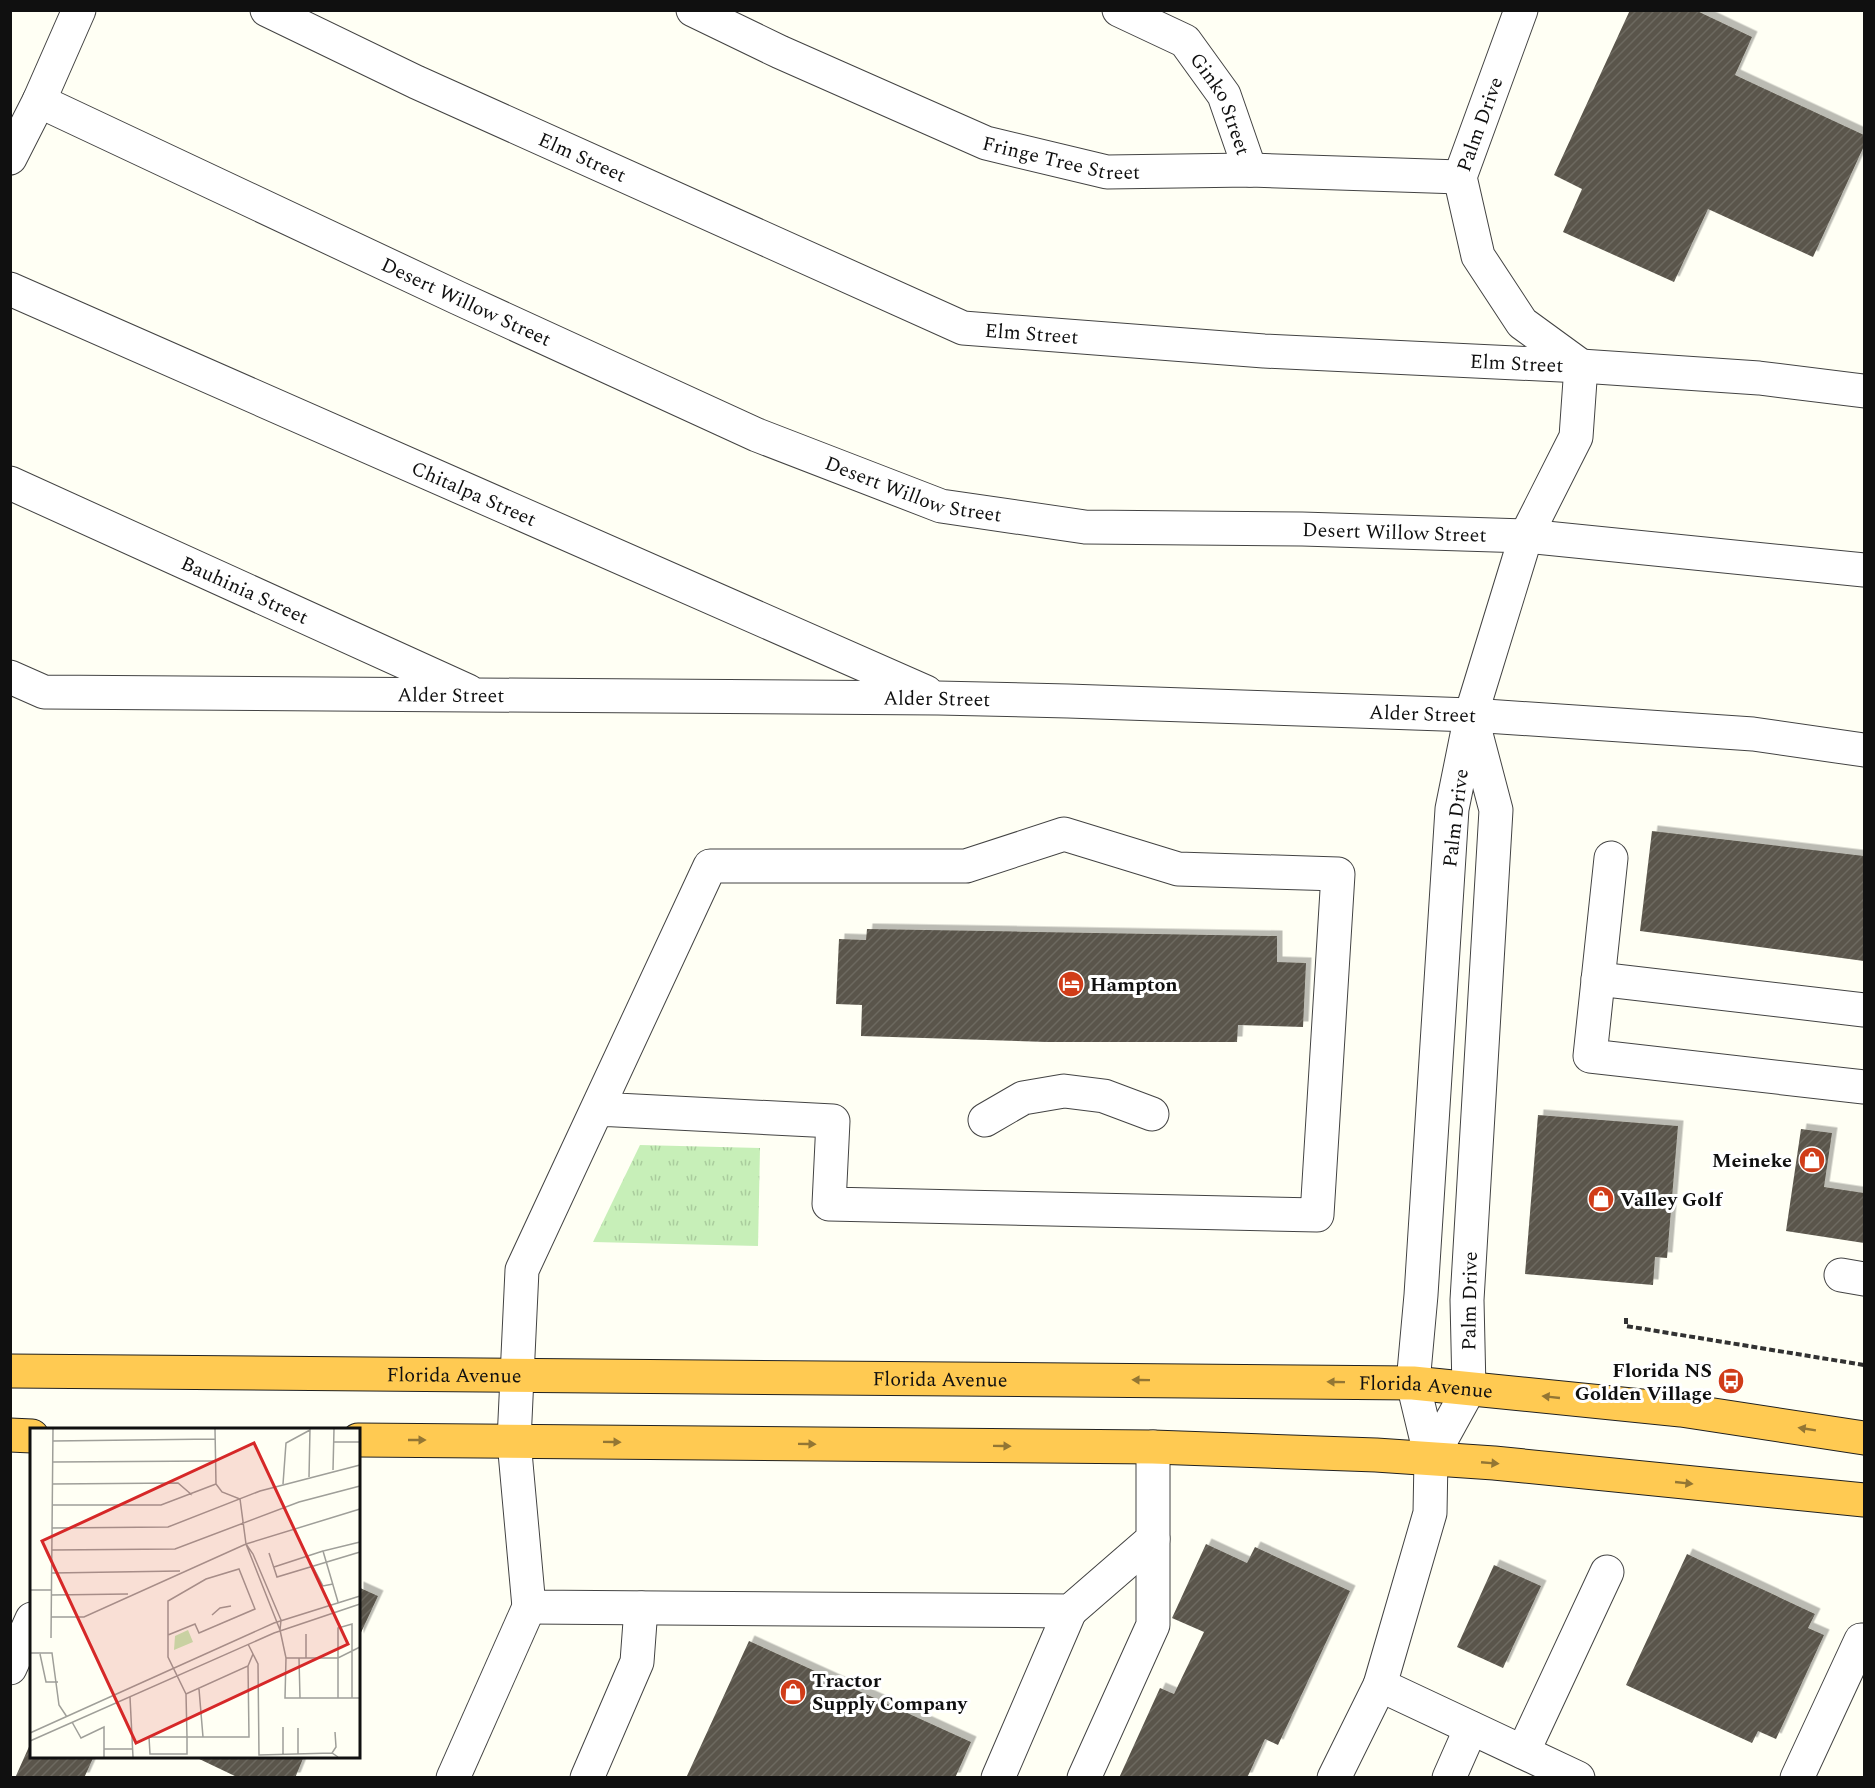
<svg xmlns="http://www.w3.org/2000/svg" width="1875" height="1788" font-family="Spectral,serif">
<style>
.grass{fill:url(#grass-tufts)}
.building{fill:url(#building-hatch);filter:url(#shadow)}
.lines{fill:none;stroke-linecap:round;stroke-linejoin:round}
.minor-casing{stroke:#434343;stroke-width:35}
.highway-casing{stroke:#212121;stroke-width:35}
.path{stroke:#323232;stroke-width:4;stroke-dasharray:6 3;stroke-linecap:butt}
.minor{stroke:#fff;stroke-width:33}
.highway{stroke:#ffca52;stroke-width:33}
.oneway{fill:#937634}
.labels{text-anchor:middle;stroke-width:6;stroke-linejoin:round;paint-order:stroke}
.street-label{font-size:20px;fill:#101010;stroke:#fff}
.poi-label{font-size:20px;font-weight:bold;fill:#101010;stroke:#fff;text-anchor:start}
.inset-road{fill:none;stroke:#9f9f99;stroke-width:1.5}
.view{fill:#d62828;fill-opacity:0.15;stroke:#d62828;stroke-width:3}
.inset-edge{fill:none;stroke:#101010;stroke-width:3}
</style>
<defs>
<pattern id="grass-tufts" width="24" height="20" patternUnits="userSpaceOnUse" patternTransform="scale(1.5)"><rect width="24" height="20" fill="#c7efb8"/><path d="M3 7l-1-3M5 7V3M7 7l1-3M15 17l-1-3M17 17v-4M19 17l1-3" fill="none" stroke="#aacc9d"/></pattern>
<pattern id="building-hatch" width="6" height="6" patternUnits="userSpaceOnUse" patternTransform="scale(1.5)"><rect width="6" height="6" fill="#5a554b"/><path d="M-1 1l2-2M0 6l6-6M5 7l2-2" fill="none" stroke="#6d6961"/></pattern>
<filter id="shadow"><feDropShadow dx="5.5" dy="-5.5" stdDeviation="0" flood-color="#0004"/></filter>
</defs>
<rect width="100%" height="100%" fill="#fffff4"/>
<path class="grass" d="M640,1145L760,1148L758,1246L593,1242Z"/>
<path class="building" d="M1630,10H1695L1752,37L1735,75L1864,135V146L1813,257L1708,209L1674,282L1563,232L1582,189L1554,175Z
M1652,831L1864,856V961L1640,931Z
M867,929L1277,936V962L1306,963L1303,1027L1238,1025L1237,1042H1046L861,1036L862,1005L836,1004L839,939L866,940Z
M1538,1115L1678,1126L1667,1258L1655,1257L1653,1285L1525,1274Z
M1801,1129L1832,1133L1824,1187L1864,1193V1243L1786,1231Z
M1206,1544L1247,1563L1255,1547L1350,1591L1278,1745L1265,1739L1247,1778H1119L1160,1688L1174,1694L1204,1632L1172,1618Z
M1687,1554L1815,1614L1808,1628L1824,1635L1776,1739L1758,1731L1752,1743L1626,1685Z
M1494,1565L1541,1586L1503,1668L1457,1647Z
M358,1587L378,1596L358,1639Z
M749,1641L971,1742L955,1778H686Z
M32,1740V1756H94L84,1778H15Z
M193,1756H304L295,1778H239Z"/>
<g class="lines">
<defs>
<g id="minor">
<path id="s1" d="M267,10L416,82L963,328L1264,351L1581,366L1759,378L1864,391"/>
<path id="s2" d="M693,10L780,52L986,143L1107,172L1250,170L1460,177"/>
<path id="s3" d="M1119,10L1185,41L1224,95L1250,170"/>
<path id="s4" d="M39,101L458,298L757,435L941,506L1085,527L1302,529L1526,536L1864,570"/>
<path d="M10,158L39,101L79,10"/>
<path id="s5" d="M10,289L926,692"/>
<path id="s6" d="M10,483L468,691"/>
<path id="s7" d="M10,677L44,692L938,698L1068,701L1471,715L1753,734L1864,750"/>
<path d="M1471,715L1496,810L1467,1300L1469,1389L1431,1458L1413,1383L1421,1295L1452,809Z"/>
<path id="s8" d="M1471,715L1526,536L1576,437L1581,366L1522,323L1478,256L1460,177L1521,10"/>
<path d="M1611,858L1590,1056L1864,1087"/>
<path d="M1598,979L1864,1010"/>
<path d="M597,1109L833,1121L829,1204L1317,1215L1338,874L1178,869L1064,834L966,866H710L522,1270L514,1441L529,1607L1070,1611L1153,1539V1447"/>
<path d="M985,1120L1023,1098L1064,1091L1104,1096L1152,1114"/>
<path d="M1841,1275L1864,1279"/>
<path d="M1431,1458L1430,1513L1380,1685L1578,1778"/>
<path d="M10,1668L32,1619"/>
<path d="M1523,1752L1607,1572"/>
<path d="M453,1778L529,1607"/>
<path d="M587,1778L637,1662L641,1608"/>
<path d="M998,1778L1070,1611"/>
<path d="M1084,1778L1153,1625V1539"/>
<path d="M1334,1778L1380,1685"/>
<path d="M1449,1778L1471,1728"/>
<path d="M1797,1778L1861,1640H1864"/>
</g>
<g id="highway">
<path id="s9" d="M10,1371L1413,1383L1681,1410L1864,1438"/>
<path d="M10,1435L32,1436"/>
<path d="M358,1440L1153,1447L1376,1455L1494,1463L1864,1500"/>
</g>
</defs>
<use href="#minor" class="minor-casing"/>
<use href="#highway" class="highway-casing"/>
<path class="path" d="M1626,1318V1326L1864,1365"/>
<use href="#minor" class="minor"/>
<use href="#highway" class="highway"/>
</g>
<defs><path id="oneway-solid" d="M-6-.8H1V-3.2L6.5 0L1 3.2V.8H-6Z" transform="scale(1.5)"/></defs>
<g class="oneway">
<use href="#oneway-solid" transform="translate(1141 1380) rotate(-179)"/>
<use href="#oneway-solid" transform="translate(1336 1382) rotate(-179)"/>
<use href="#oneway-solid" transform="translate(1551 1397) rotate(-174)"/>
<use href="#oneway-solid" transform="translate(1807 1429) rotate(-171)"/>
<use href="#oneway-solid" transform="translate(417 1440)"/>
<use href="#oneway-solid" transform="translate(612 1442) rotate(1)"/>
<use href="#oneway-solid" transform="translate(807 1444) rotate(1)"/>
<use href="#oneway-solid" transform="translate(1002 1446) rotate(1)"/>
<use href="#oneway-solid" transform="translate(1490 1463) rotate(5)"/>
<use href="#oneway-solid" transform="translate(1684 1483) rotate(6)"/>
</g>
<defs>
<symbol id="hotel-disc" viewBox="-11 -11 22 22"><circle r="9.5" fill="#d03c18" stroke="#fff"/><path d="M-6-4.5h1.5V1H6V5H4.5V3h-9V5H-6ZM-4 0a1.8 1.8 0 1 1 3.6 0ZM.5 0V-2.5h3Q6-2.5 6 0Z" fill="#fff"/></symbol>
<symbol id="shop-disc" viewBox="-11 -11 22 22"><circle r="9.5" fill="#d03c18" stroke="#fff"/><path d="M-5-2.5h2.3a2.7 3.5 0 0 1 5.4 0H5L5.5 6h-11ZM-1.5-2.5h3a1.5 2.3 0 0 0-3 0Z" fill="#fff"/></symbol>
<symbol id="bus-disc" viewBox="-11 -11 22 22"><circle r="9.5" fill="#d03c18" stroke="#fff"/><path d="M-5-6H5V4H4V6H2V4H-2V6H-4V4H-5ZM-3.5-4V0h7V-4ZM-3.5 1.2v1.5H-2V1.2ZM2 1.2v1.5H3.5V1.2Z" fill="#fff"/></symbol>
</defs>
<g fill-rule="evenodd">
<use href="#hotel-disc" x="1056" y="969" width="30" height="30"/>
<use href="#shop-disc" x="1797" y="1145" width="30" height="30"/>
<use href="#shop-disc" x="1586" y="1184" width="30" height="30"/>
<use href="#bus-disc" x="1716" y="1366" width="30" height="30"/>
<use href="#shop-disc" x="778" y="1677" width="30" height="30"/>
</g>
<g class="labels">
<g class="street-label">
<text dy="7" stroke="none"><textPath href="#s3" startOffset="146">Ginko Street</textPath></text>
<text dy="7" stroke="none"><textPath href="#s8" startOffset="660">Palm Drive</textPath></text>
<text dy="7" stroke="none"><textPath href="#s2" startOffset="399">Fringe Tree Street</textPath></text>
<text dy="7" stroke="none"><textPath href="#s1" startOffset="348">Elm Street</textPath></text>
<text dy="7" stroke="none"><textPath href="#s4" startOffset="472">Desert Willow Street</textPath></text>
<text dy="7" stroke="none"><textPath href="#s1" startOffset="834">Elm Street</textPath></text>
<text dy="7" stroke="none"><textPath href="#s1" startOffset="1320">Elm Street</textPath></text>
<text dy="7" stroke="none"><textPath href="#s4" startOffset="958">Desert Willow Street</textPath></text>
<text dy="7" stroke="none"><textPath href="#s5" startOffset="507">Chitalpa Street</textPath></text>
<text dy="7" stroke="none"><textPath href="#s4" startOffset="1444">Desert Willow Street</textPath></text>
<text dy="7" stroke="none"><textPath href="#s6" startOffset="258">Bauhinia Street</textPath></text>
<text dy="7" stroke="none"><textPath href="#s7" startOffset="444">Alder Street</textPath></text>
<text dy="7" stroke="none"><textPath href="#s7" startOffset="930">Alder Street</textPath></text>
<text dy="7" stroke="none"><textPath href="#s7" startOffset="1416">Alder Street</textPath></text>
<text transform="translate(1455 818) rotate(-83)" y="7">Palm Drive</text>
<text transform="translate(1469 1301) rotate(-89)" y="7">Palm Drive</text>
<text dy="7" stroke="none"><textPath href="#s9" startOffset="444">Florida Avenue</textPath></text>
<text dy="7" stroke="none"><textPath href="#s9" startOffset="930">Florida Avenue</textPath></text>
<text dy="7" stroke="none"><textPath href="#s9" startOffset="1416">Florida Avenue</textPath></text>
</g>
<g class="poi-label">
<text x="1090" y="991">Hampton</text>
<text x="1792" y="1167" text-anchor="end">Meineke</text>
<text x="1620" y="1206">Valley Golf</text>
<text x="1712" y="1377" text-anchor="end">Florida NS<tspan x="1712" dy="23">Golden Village</tspan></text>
<text x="812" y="1687">Tractor<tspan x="812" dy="23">Supply Company</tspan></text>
</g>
</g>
<g transform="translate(30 1428)">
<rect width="330" height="330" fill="#fffff4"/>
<path d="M158,202L163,214L144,222L145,208Z" fill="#c7efb8"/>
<path class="inset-road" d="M185,1L186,56L192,64L210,71L216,116M23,13L185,11M304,14H330M23,34L184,33M303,42L304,1M279,49L280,1M22,56L148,55L162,67M253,56L256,15L280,2M22,77H131L186,56M22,100L138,99L230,63L330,37M216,116L223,126L251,192L250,202ZM22,122L145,121L269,74L330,58M239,125L247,149L330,124M282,137L293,158L303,156M244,139L293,123M22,145L150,143M0,162H21M21,167L98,166M308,174L293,123L330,114M182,187L190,180L201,178M21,189H54L216,116L330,81M250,202L256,230H308L330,219M276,206V230M138,207L165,196L169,205L225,181L209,141L176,151L138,173V229L156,266L218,238L223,226L218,216M21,210L23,1M0,225H22L29,277L37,289M10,226L16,254H28M223,226L228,236L229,327L302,325L308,329M256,230L255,270H330M269,230L270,270M169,261L173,309H219L218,238M156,266L157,309H173M100,269L103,329M308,270V200L322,196V270M42,294L51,310L74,299V329M253,299V326M268,300V326M0,305L244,195L330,168M119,309H157V326H120ZM0,313L244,205L330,176M74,321H102M302,325L306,319L305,304"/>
<path class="view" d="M224,15L318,216L106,315L12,113Z"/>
<rect width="330" height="330" class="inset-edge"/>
</g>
<rect width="1875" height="1788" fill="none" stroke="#101010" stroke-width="24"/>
</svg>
